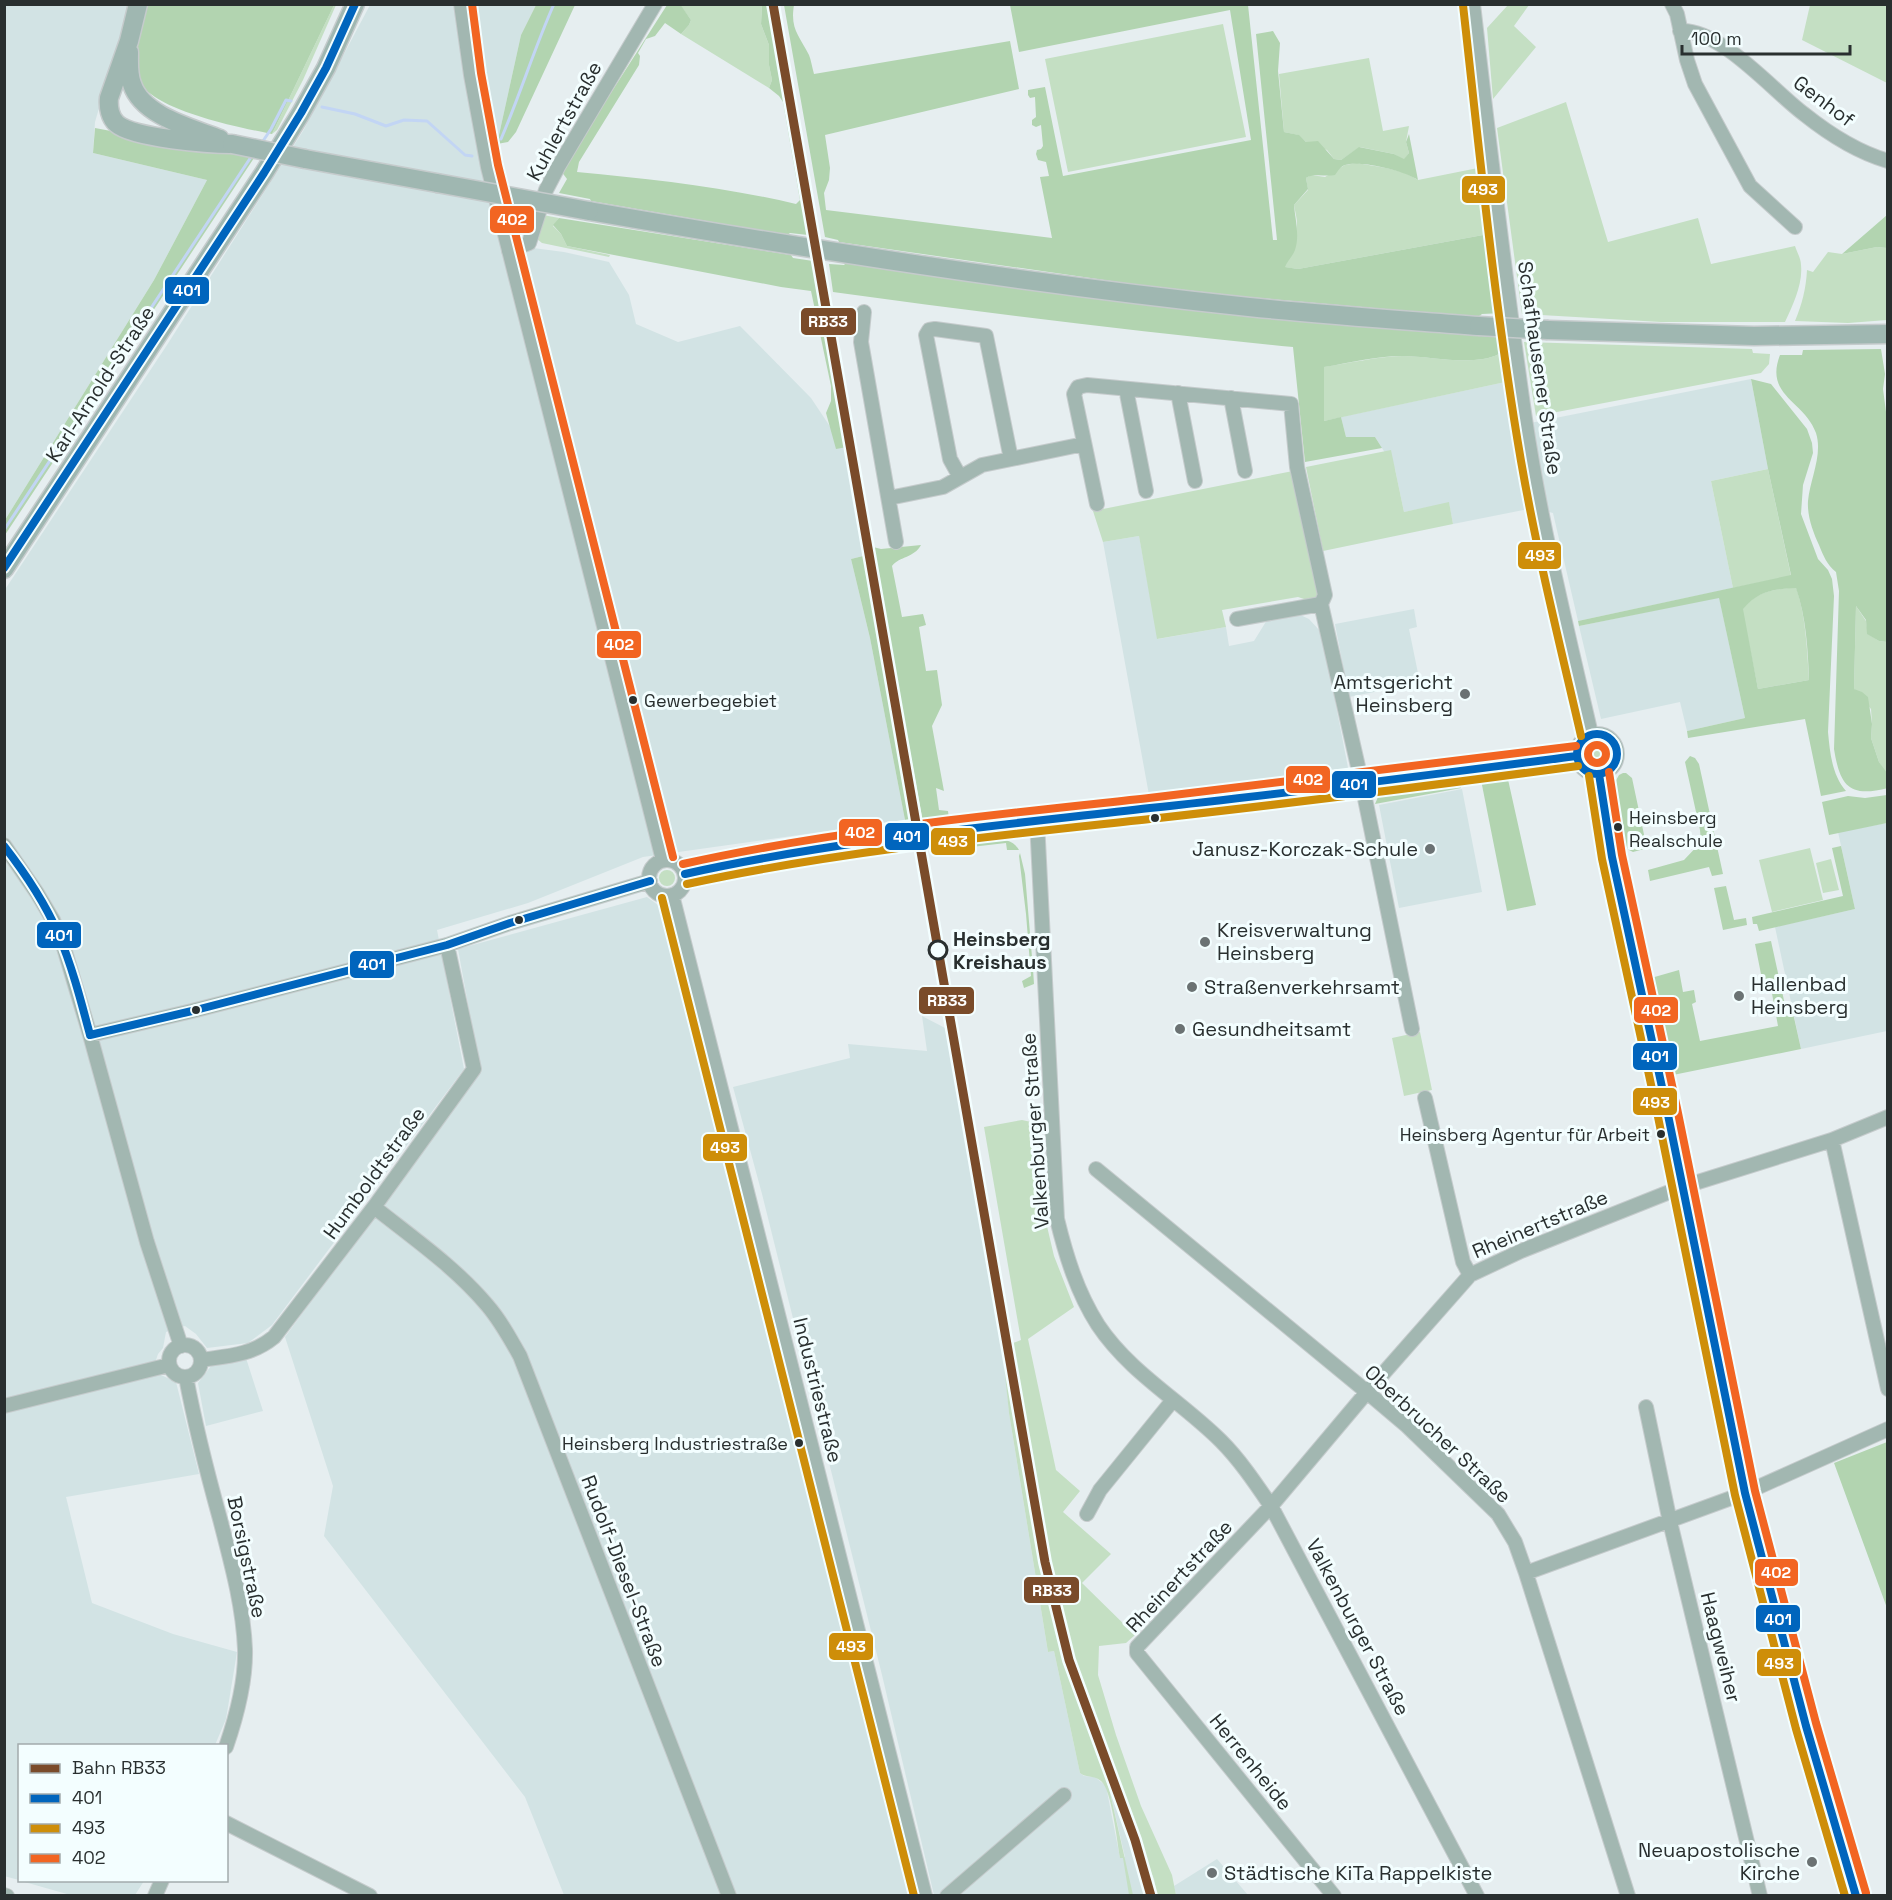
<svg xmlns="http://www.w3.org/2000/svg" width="1892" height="1900" font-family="'Space Grotesk',sans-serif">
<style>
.built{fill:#d2e3e4;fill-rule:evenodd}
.green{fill:#c4dfc3}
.forest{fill:#b2d4b0;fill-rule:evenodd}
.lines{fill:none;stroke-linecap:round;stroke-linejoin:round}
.stream{stroke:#c2d5f4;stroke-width:3}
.minor-casing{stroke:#c5cbcc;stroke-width:16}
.major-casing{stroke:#c5cbcc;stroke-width:21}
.minor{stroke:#a2b7b1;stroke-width:14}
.major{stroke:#9fb7b1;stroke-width:18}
.major-bridge-casing{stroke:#c5cbcc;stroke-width:21;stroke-linecap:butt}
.major-bridge{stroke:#9fb7b1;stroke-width:18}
.bus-1-casing{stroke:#f3feff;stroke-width:12}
.bus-2-casing{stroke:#f3feff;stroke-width:12}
.bus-3-casing{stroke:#f3feff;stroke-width:12}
.bus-1{stroke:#0065bd;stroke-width:8}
.bus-2{stroke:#ce8e09;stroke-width:8}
.bus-3{stroke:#f26522;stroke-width:8}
.rail-1-casing{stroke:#f3feff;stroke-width:14}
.rail-1{stroke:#7a4b2a;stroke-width:9}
.poi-dot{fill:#6b7273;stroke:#f3feff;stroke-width:2}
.bus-dot{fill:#292f2f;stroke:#f3feff;stroke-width:2}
.stop-dot{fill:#f3feff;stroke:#292f2f;stroke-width:3}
.labels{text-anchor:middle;stroke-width:6;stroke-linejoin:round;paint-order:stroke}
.bus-label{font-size:18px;fill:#292f2f;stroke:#f3feff;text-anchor:start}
.street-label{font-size:20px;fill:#292f2f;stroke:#f3feff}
.poi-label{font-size:20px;fill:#292f2f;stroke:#f3feff;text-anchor:start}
.stop-label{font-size:20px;font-weight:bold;fill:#292f2f;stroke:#f3feff;text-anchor:start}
.line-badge{stroke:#f3feff;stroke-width:2}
.badge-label{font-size:16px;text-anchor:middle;font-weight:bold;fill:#fff}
</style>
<rect width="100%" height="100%" fill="#e6eef0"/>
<path class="built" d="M5,5H129L95,122L93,153L207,180L154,280L5,520Z
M370,5H536L521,35L497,144L521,257L533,248L564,252L609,262L629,295L636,324L678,342L740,326L811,398L845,449L863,556L851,559L870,638L905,820L643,857L528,903L437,930L464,1069L272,1325L248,1343L207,1348L196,1334L185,1326L166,1332L163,1348L158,1354L156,1360L161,1375L176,1382L199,1474L66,1497L92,1603L173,1634L237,1652L226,1719L215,1745L20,1746L19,1880L4,1876V591L167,345L303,131Z
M1751,379L1768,469L1711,481L1733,588L1578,621L1553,513L1533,508L1453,524L1449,503L1404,512L1395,469L1382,448L1375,437H1346L1341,417L1510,381L1520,425Z
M1139,536L1158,639L1226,627L1229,646L1254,641L1267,620L1296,613L1309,619L1320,631L1326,654L1350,778L1149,795L1103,542Z
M1719,597L1745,718L1687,731L1680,702L1601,719L1579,626Z
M1414,609L1417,627L1409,629L1420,683L1349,697L1335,624Z
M1462,789L1482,892L1399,908L1379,805Z
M1887,823V1031L1801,1049L1775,927L1855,909L1838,832Z
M647,897L658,905L667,917L832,1586L911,1895H564L525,1797L324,1536L333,1486L285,1337L480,1070L458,949Z
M922,1016L947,1029L1002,1346L1013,1343L1058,1599L1078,1672L1138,1841L1154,1879L1157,1895H934L882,1675L762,1194L733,1087L850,1058L848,1044L927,1051ZM1004,1359L1043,1575L1059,1640L1073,1687L1109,1788L1125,1857L1120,1858L1106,1786L1095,1777L1084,1776L1080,1773L1054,1651L1048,1652L1009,1413Z
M246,1358L263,1411L206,1426L198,1383L211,1366Z
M1217,1859L1248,1895H1176L1174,1886Z
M21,1881L144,1880V1881L135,1895L74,1896Z"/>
<path class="green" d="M334,5H336L303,80L277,130L272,134Z
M680,5H762L761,24L769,45V65L772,80L769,88L681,34L689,25L691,20Z
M1508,5H1529L1514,26L1536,47L1493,99L1487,28Z
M1810,5H1887V83L1802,40Z
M1223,24L1246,137L1068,172L1045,59Z
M1369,58L1383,131L1409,126L1406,142L1409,153L1404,160L1394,154L1360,147L1341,160L1334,159L1327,150L1306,142L1298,135L1284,132L1279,74Z
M1566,102L1608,242L1698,218L1711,264L1795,246C1797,252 1801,259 1801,265C1803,284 1793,305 1785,322H1661L1522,314L1497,128Z
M1357,163C1377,167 1401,168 1418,180L1483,167L1494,233L1298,269L1284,267C1290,257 1297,236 1297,224C1297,218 1295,211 1294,205L1308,190L1306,178L1311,175L1325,177L1345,165Z
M543,215L559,218L553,226L561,234L567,246L610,255L609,257L542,243L537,239Z
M1877,247L1887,248V320L1848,323L1795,321C1802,304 1806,289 1807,270L1813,272L1828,252L1842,254Z
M1505,338L1510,381L1324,421L1323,367C1350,363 1375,357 1402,356C1431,356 1473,367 1499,354Z
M1524,342L1752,349L1753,353L1770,354L1769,364L1761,373L1536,416Z
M1391,450L1404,512L1449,502L1453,524L1323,551L1306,467Z
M1768,469L1791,576L1733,588L1711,481Z
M1293,471L1299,512L1320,595L1313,602L1298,597L1222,610L1226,627L1157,639L1139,536L1103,542L1093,511Z
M1796,587C1806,617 1807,649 1809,680L1758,689L1742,609C1759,590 1773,590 1796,587Z
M1856,606L1866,621L1868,634L1879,641L1887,642L1886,774L1879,762L1871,738L1872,724L1871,709L1854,689Z
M1586 753a11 11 0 1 1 22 0a11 11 0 1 1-22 0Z
M1810,848L1823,900L1772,912L1759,860Z
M1831,859L1839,890L1823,893L1816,863Z
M659 878a8 8 0 1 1 16 0a8 8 0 1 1-16 0Z
M1420,1032L1432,1090L1404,1096L1392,1038Z
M1022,1120L1040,1124L1046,1222L1054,1256L1074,1307L1028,1339L1056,1470L1080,1491L1063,1512L1111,1554L1082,1583L1135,1635L1126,1643L1099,1646L1098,1675L1116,1735L1141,1806L1172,1875L1176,1895H1157L1154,1879L1138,1841L1078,1672L1058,1599L1013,1343L1021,1340L984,1127Z
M1002,1346L1043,1575L1059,1640L1073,1687L1109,1788L1133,1895H1129L1123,1858H1120C1117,1842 1112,1790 1101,1781C1094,1775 1086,1778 1080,1773L1054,1651L1048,1652L1009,1413Z"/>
<path class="forest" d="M680,4L691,20L689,25L681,34L665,23L655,36L646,39L638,53L640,56L639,65L579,162L577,172C651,179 724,187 796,204L800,200L783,102L779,96L769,88L772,80L769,65V45L761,24L762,5H768L808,235L790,233L787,235L591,201L590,199L559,193L567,179L561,171L667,5Z
M147,5H334L272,134C242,128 148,110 138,78C132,58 142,24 147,5Z
M536,5H575L516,132L508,142L497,144L521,35Z
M784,5H794C790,29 799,35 809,55C811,60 812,67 814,74L1010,41L1019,89L825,135L830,168L829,180L824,193L826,210L1052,238L1040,177L1049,176L1046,162L1038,160L1036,154L1037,150L1041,149L1043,146L1041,125L1036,127L1032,125V120L1036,117L1035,97L1030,98L1028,95V90L1045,87L1063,176L1251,140L1230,10L1019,52L1010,5H1248L1273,240H1277L1256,34L1273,31L1280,43L1278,71L1284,132L1299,135L1306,142L1318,141L1334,159L1341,160L1359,147L1394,154L1404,159L1409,153L1406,142L1409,134L1418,180C1405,171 1361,160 1345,165C1340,167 1338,171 1335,175C1326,177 1314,173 1306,178L1308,189L1294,205C1295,219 1300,235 1295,250C1293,256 1287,261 1285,267L1298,269L1494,233L1503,313L1482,314L1478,317L1248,297L1132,284L839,242L838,240L825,237Z
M95,128L254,158L5,535V520L154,280L207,180L93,153Z
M1887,215V248L1877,247L1842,254Z
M559,218L791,255L793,258L813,261L847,447L836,449L826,413L831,401V386L811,291L781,287L567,246L561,234L553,225Z
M846,263L971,282L1246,316L1505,338L1499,354C1473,367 1431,356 1402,356C1375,356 1350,363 1324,367V421L1341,417L1346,437H1375L1382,448L1305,462L1293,347C1139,332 986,313 833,292L829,264L844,265Z
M1881,349L1885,374L1883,389L1888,427L1887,642L1879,641L1867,634L1866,620L1856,606L1854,689L1862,692L1868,697L1872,724L1871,738L1879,762L1887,773L1888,788C1849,798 1840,786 1834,749L1839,591L1836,572C1827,565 1823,555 1819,545C1813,532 1807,516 1808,501C1810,479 1823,455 1816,433C1805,401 1764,396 1780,355H1802L1803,350Z
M1751,379L1771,384L1807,429L1812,443L1813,453L1803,485L1801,514L1818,559L1828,570L1832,579L1834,596L1828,732C1830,753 1832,775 1846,791L1821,796L1805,719L1688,738L1687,731L1745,718L1719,598L1579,626L1578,621L1791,575L1768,469ZM1796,588C1806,617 1808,649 1809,680L1758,689L1743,609C1758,591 1774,589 1796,588Z
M921,545C914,558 900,556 892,566L902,617L923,614L926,625L919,627L926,671L937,670L942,705L932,726L944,791L936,788L939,810L948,811L949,819L923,823L873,547L881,549Z
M863,556L914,827L911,828L905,820L870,638L851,559Z
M1690,756L1695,758L1699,764L1723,874L1712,876L1709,867L1650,881L1648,870L1684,860L1701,842L1700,830L1685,762Z
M1623,773H1626L1632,778L1646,844L1644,849L1633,852L1629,850L1625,845L1614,784L1619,775Z
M1507,775L1536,905L1507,911L1481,780Z
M1459,780L1461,788L1375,804L1378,797L1384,790Z
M1887,795V823L1829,835L1822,802L1848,796L1865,798Z
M993,839C1004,839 1013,840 1019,850H1007L1006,843L936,851L934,843Z
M1841,846L1855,909L1759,931L1757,924H1753L1752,917L1843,896L1832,848Z
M1020,853L1025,874L1033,969L1034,984L1024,988L1022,981L1031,976L1026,914L1019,856Z
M1726,886L1734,920L1746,918L1747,925L1723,930L1714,888Z
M1771,941L1785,1005L1791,1004L1801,1049L1668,1076L1660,1047L1651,978L1679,970L1683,992L1694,990L1696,1002L1692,1004L1700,1041L1778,1026L1771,988L1764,989L1755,944Z
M1887,1442V1608L1834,1463Z"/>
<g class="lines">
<path class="stream" d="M322,107L355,114L386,126L404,120L427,121L465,155L472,156
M501,139C520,95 534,49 554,4
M261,144L271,129L286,100L291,101
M4,530L253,154"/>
<defs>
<path id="minor" d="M461,4L471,75L488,167L663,860
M1473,4C1489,143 1505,281 1525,419C1541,525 1567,630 1591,734
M1672,4L1677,14L1687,60L1695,84L1750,186L1795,227
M1680,31C1720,28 1773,91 1804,114C1829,134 1857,152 1888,161
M509,251L529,243L546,190L558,167L655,4
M864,312L861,342L896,542
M1126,389L1146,491
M1178,393L1195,481
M1231,398L1245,471
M960,477L950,459L926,335L929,330L935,329L986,336L1011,459
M889,498L943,487L982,465L1084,444
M1097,504L1074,394L1078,387L1087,385L1291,404L1297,467L1325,595L1321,604
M1237,619L1321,604L1362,784L1412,1029
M1577 754a20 20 0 1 1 40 0a20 20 0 1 1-40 0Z
M1599,774L1612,857L1667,1110L1745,1493L1806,1726L1856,1896
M1037,821L1057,1219C1066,1256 1077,1292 1098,1325C1130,1373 1181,1401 1221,1441C1240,1460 1256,1484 1271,1506L1477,1896
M4,845L37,893L53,920L64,948L90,1035L147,1242L181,1346
M649 878a18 18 0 1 1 36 0a18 18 0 1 1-36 0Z
M685,874L753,859L919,834L1262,796L1577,756
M672,895L925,1896
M90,1035L192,1011L447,945L510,923L650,881
M1425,1098L1463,1262L1470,1275
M1832,1140L1888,1117
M1096,1169L1367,1392L1407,1426L1498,1514L1515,1542L1526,1573L1628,1896
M374,1207C413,1238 455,1267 487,1305C500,1320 510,1338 520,1356L729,1896
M169 1361a16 16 0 1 1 32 0a16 16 0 1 1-32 0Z
M201,1360C229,1356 252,1355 274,1337L374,1207L474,1069L447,945
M186,1377C195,1425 207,1472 220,1519C231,1562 243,1604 245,1649C246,1682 237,1715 226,1747
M4,1406L169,1365
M1646,1407L1670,1522L1760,1896
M1087,1514L1100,1490L1173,1400
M1526,1573L1745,1493L1888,1429
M226,1823L370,1896
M4,1895L7,1896
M155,1896L162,1880
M947,1896L1064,1795
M1334,1896L1137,1653V1647L1271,1506L1367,1392L1470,1275L1521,1251L1682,1187L1832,1140L1888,1389"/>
<path id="major" d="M138,4L129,41L109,98C108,107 110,118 117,124C133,138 210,144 232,144
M129,52C129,63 128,74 132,84C142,116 192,128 220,139
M305,159L437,183
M589,211C808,249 1028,284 1249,307C1325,315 1402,320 1479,326
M1548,330L1754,336L1888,334
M4,569L264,173L301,113L326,68L355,4"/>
</defs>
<use href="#minor" class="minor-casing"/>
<use href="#major" class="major-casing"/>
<use href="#minor" class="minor"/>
<use href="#major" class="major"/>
<defs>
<path id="major-bridge" d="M232,144L305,159
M437,183L589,211
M1479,326L1548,330"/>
</defs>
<use href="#major-bridge" class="major-bridge-casing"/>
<use href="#major-bridge" class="major-bridge"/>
<defs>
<path id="bus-1" d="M4,568L264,173L301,113L326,68L355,4
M1577 754a20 20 0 1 1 40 0a20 20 0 1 1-40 0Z
M1599,774L1612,857L1667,1110L1745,1493L1806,1726L1856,1896
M4,846C25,873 44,901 58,933C72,966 81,1001 90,1035
M685,874C838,840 995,826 1150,808C1293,793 1435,774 1577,756
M90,1035L192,1011L447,945L510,923L650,881"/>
<path id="bus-2" d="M1463,5C1480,157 1495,310 1521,461C1537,553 1560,645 1581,736
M1589,776L1602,859L1657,1112L1735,1495L1796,1729L1845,1896
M687,884C840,851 995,836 1150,819C1293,803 1436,785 1578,766
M662,898L914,1896"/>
<path id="bus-3" d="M472,4L481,73L498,165L673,857
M1588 754a9 9 0 1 1 18 0a9 9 0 1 1-18 0Z
M1609,772L1622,855L1677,1108L1755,1491L1816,1723L1866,1893
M683,864C836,830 993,815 1149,798C1291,782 1433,764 1576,746"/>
</defs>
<use href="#bus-1" class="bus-1-casing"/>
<use href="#bus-2" class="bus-2-casing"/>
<use href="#bus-3" class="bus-3-casing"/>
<use href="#bus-1" class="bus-1"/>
<use href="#bus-2" class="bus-2"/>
<use href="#bus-3" class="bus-3"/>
<defs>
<path id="rail-1" d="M773,4L1045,1562L1069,1660L1135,1840L1151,1896"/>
</defs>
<use href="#rail-1" class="rail-1-casing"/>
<use href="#rail-1" class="rail-1"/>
</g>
<g class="poi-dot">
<circle cx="1465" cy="694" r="6"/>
<circle cx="1430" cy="849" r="6"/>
<circle cx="1205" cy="942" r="6"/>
<circle cx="1192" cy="987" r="6"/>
<circle cx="1739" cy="996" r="6"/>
<circle cx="1180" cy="1029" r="6"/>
<circle cx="1812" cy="1862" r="6"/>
<circle cx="1212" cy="1873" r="6"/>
</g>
<g class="bus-dot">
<circle cx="633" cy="700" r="5"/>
<circle cx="1155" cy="818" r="5"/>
<circle cx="1618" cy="827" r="5"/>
<circle cx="519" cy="920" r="5"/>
<circle cx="196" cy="1010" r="5"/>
<circle cx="1661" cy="1134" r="5"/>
<circle cx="799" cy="1443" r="5"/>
</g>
<circle class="stop-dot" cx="938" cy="950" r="9"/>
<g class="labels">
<g class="bus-label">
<text x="644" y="707">Gewerbegebiet</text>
<text x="1629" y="824">Heinsberg<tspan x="1629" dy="23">Realschule</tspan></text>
<text x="1650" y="1141" text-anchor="end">Heinsberg Agentur für Arbeit</text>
<text x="788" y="1450" text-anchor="end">Heinsberg Industriestraße</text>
</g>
<g class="street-label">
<text transform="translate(1824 101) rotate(37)" y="7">Genhof</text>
<text transform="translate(564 121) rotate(-61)" y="7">Kuhlertstraße</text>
<text transform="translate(1540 368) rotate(82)" y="7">Schafhausener Straße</text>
<text transform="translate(100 384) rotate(-57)" y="7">Karl-Arnold-Straße</text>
<text transform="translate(1035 1131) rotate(-94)" y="7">Valkenburger Straße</text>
<text transform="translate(374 1173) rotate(-54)" y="7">Humboldtstraße</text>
<text transform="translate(1540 1224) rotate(-23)" y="7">Rheinertstraße</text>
<text transform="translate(818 1390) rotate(76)" y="7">Industriestraße</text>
<text transform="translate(1438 1434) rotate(43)" y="7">Oberbrucher Straße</text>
<text transform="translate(247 1557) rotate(78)" y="7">Borsigstraße</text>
<text transform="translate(624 1571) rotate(69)" y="7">Rudolf-Diesel-Straße</text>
<text transform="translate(1179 1576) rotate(-47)" y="7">Rheinertstraße</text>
<text transform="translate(1358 1627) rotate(62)" y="7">Valkenburger Straße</text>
<text transform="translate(1721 1647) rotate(76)" y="7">Haagweiher</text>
<text transform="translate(1251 1762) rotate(51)" y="7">Herrenheide</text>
</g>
<g class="poi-label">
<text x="1453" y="689" text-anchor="end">Amtsgericht<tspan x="1453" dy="23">Heinsberg</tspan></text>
<text x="1418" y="856" text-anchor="end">Janusz-Korczak-Schule</text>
<text x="1217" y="937">Kreisverwaltung<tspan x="1217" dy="23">Heinsberg</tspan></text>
<text x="1751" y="991">Hallenbad<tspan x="1751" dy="23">Heinsberg</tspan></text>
<text x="1204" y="994">Straßenverkehrsamt</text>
<text x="1192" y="1036">Gesundheitsamt</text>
<text x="1800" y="1857" text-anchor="end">Neuapostolische<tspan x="1800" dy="23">Kirche</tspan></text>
<text x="1224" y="1880">Städtische KiTa Rappelkiste</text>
</g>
<g class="stop-label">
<text x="953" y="946">Heinsberg<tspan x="953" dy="23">Kreishaus</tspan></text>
</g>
</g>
<g class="line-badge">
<rect x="1461" y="175" width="45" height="29" rx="6" fill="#ce8e09"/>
<rect x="489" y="205" width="46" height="29" rx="6" fill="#f26522"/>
<rect x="164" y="276" width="46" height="29" rx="6" fill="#0065bd"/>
<rect x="800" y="307" width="57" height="29" rx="6" fill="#7a4b2a"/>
<rect x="1517" y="541" width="45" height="29" rx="6" fill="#ce8e09"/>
<rect x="596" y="630" width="46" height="29" rx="6" fill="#f26522"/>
<rect x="1285" y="765" width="46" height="29" rx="6" fill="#f26522"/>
<rect x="1331" y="770" width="46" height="29" rx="6" fill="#0065bd"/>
<rect x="838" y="818" width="45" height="29" rx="6" fill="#f26522"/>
<rect x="884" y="822" width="46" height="29" rx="6" fill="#0065bd"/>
<rect x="930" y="827" width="46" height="29" rx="6" fill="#ce8e09"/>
<rect x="36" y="921" width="46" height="28" rx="6" fill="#0065bd"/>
<rect x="349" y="950" width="46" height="29" rx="6" fill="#0065bd"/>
<rect x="918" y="986" width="57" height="29" rx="6" fill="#7a4b2a"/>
<rect x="1633" y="996" width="46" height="28" rx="6" fill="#f26522"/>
<rect x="1632" y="1042" width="46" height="29" rx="6" fill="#0065bd"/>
<rect x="1632" y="1087" width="46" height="29" rx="6" fill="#ce8e09"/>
<rect x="702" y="1133" width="46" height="29" rx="6" fill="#ce8e09"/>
<rect x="1754" y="1558" width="45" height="29" rx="6" fill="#f26522"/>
<rect x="1023" y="1576" width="57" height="28" rx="6" fill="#7a4b2a"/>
<rect x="1755" y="1604" width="46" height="29" rx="6" fill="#0065bd"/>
<rect x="828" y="1632" width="46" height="29" rx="6" fill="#ce8e09"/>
<rect x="1756" y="1648" width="46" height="29" rx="6" fill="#ce8e09"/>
</g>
<g class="badge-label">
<text x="1483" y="195">493</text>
<text x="512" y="225">402</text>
<text x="187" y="296">401</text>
<text x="828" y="327">RB33</text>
<text x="1540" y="561">493</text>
<text x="619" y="650">402</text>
<text x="1308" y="785">402</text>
<text x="1354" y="790">401</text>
<text x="860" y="838">402</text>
<text x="907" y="842">401</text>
<text x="953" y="847">493</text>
<text x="59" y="941">401</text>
<text x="372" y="970">401</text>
<text x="947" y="1006">RB33</text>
<text x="1656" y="1016">402</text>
<text x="1655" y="1062">401</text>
<text x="1655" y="1108">493</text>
<text x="725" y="1153">493</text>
<text x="1776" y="1578">402</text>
<text x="1052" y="1596">RB33</text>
<text x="1778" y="1625">401</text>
<text x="851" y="1652">493</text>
<text x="1779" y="1669">493</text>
</g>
<rect width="1892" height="1900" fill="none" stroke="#292f2f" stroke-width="12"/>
<rect x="18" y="1744" width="210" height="138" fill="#f3feff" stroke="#a2abac" stroke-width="1.5"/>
<rect x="30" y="1764" width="30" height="9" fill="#7a4b2a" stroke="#a2abac" stroke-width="1.5"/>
<text x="72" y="1774" font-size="18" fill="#292f2f">Bahn RB33</text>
<rect x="30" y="1794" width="30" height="9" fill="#0065bd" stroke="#a2abac" stroke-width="1.5"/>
<text x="72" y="1804" font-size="18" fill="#292f2f">401</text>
<rect x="30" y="1824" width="30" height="9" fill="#ce8e09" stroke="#a2abac" stroke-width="1.5"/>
<text x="72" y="1834" font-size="18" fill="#292f2f">493</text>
<rect x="30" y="1854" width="30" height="9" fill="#f26522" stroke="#a2abac" stroke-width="1.5"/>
<text x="72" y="1864" font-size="18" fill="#292f2f">402</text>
<path d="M1682 45v9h168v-9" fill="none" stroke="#292f2f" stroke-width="3"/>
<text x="1691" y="45" font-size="18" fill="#292f2f" stroke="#f3feff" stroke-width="4.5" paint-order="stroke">100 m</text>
</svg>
